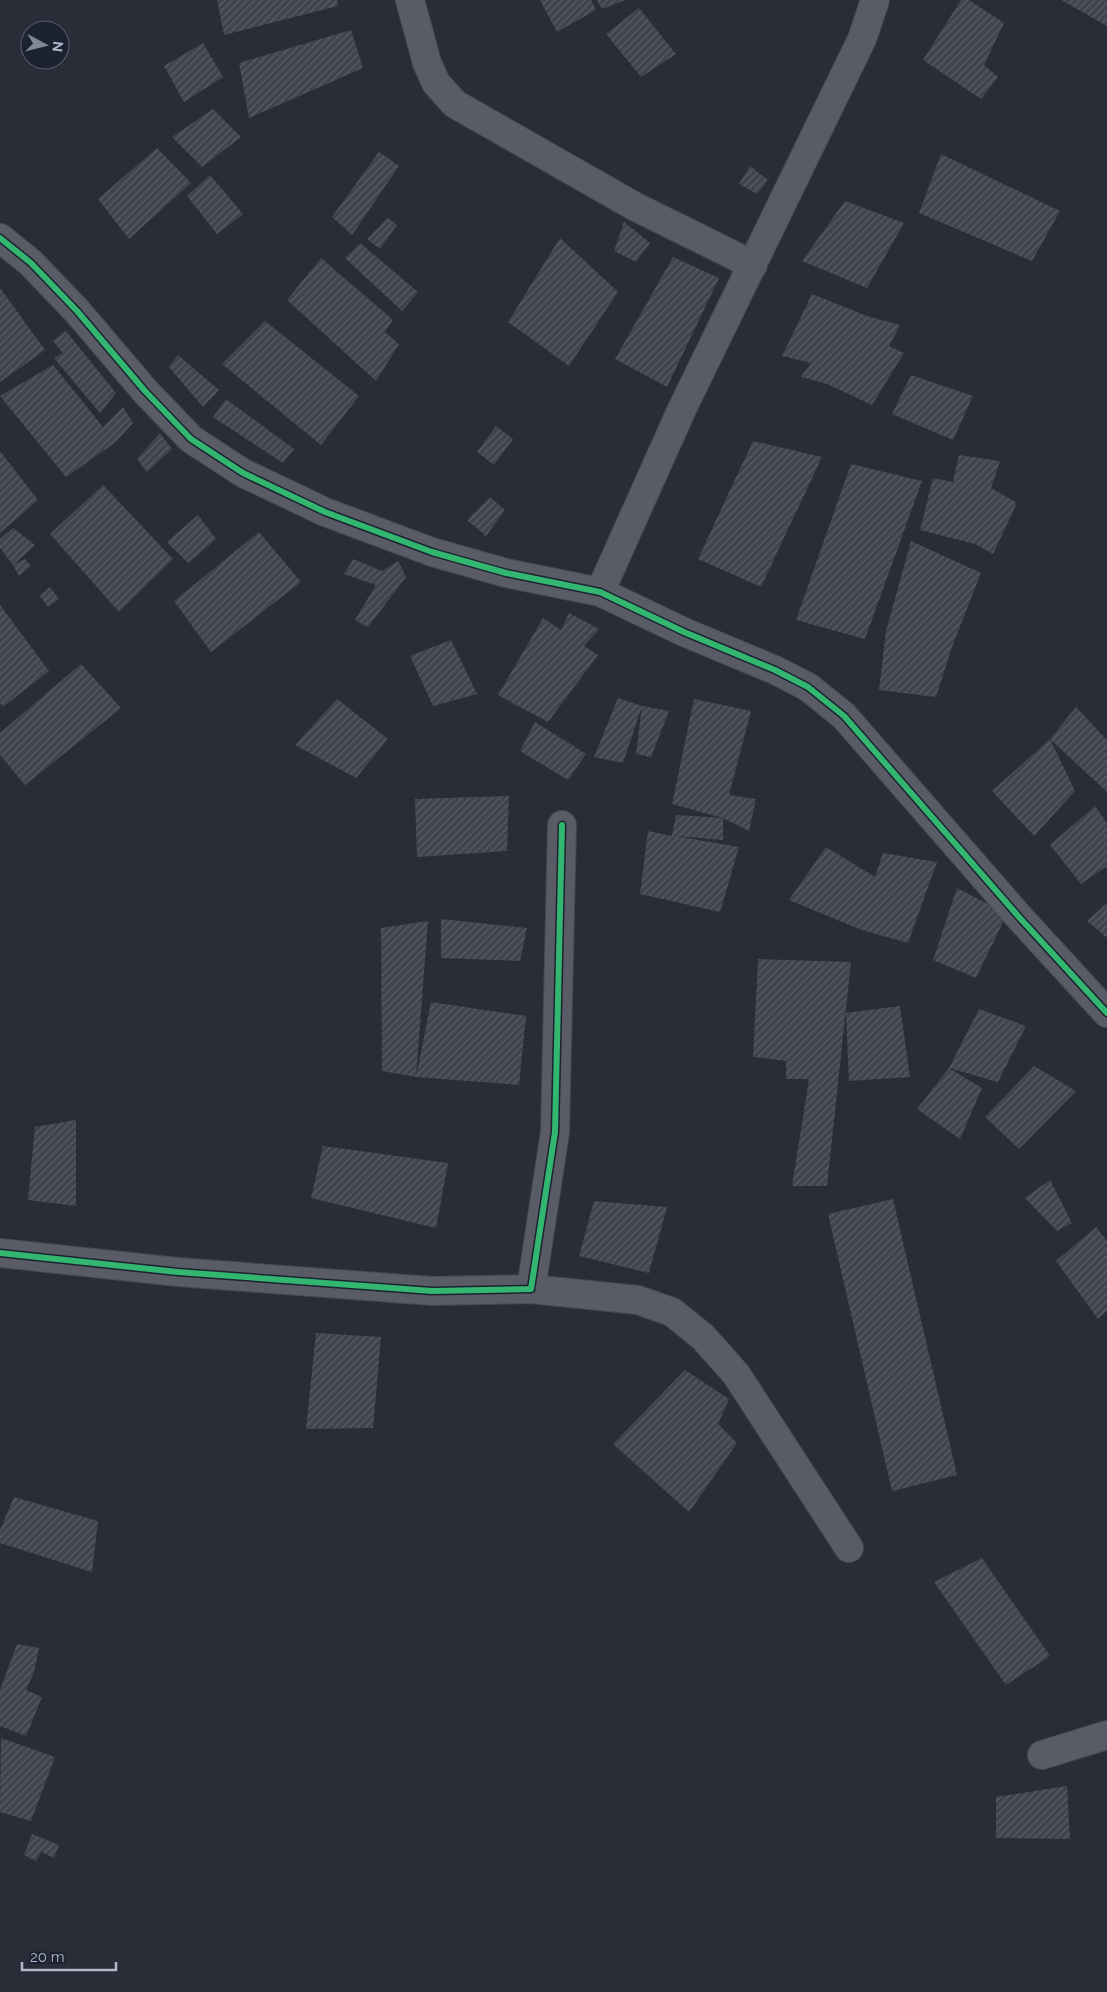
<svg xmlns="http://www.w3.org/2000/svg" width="1107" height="1992" font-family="Raleway,sans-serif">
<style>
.building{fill:url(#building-hatch)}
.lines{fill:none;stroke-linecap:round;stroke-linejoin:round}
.minor-casing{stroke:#454850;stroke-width:30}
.minor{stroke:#595c65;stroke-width:28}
.cycleway-casing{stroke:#1c2232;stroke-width:9}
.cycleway{stroke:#33b770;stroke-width:6}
</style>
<defs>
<pattern id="building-hatch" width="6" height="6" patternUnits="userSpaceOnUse" patternTransform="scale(1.25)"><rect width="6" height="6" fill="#41444d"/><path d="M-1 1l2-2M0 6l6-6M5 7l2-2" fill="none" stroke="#5a5d65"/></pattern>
</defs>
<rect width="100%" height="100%" fill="#292d37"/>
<path class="building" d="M217,0H337L338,6L224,35Z
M540,0H591L596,10L557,32Z
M597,0H626L602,9Z
M961,0H969L1004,23L984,65L998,77L981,99L923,60Z
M1061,0H1107V26Z
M639,8L676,54L641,77L606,34Z
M351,30L363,68L249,118L239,63Z
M203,43L223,77L184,102L164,66Z
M213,109L241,137L202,167L172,137Z
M157,148L191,183L129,239L98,199Z
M379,152L399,166L352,235L332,217Z
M941,154L1060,211L1032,261L919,213Z
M750,166L768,180L757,194L739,184Z
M210,175L243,214L217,234L187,196Z
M845,201L904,223L867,288L802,261Z
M388,218L397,225L380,249L367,239Z
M624,222L650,243L636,262L614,251Z
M560,238L618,292L569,366L508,322Z
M360,243L418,292L402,311L345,258Z
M673,257L719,278L667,387L615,359Z
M321,258L393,320L385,332L399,344L376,381L287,300Z
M0,288L45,350L0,382Z
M812,294L867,316L900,325L889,346L904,353L872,405L827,384L801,377L811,363L782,356Z
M265,321L359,396L321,445L222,364Z
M66,331L116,393L100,413L54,358L63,353L53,341Z
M178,355L219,390L203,407L169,367Z
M53,365L103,427L123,407L133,423L116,442L66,477L0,396Z
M911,375L973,396L953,440L892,414Z
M226,399L294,449L283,463L213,417Z
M496,426L513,439L494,465L477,452Z
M160,433L172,449L147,472L137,459Z
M753,441L822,457L761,587L698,559Z
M0,451L38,500L0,533Z
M959,455L1000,461L991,488L1017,503L993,554L975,544L920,530L933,478L953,482Z
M851,464L922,481L865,639L796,620Z
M103,485L173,559L119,612L50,534Z
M490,497L505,510L486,536L467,520Z
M198,515L216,539L188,563L167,542Z
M13,528L35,545L13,565L25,559L31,566L19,576L13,565L0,548V539Z
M259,532L301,582L211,652L174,601Z
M911,541L981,573L952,647L936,697L879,690L886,631Z
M353,559L382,571L398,561L406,577L368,627L355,620L376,585L344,574Z
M50,587L59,599L48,607L40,596Z
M0,605L49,671L3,707L0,703Z
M569,613L599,629L584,646L598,655L548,722L498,695L543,618L561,630Z
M451,640L477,694L433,706L410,656Z
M81,664L121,708L25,785L0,755V733Z
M618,698L642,706L669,711L651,757L636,754L642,706L623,763L594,757Z
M337,699L388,739L356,778L295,745Z
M694,699L751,711L729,795L756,799L749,831L723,818V840L675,836L739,847L720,912L640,894L648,831L672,836L676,815L723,818L672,804Z
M1076,707L1107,740V792L1050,739L1075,791L1034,836L992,791L1050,739Z
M535,722L586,754L568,780L520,751Z
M509,796L507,851L417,857L415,799Z
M1095,806L1107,823V866L1081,884L1050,845Z
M826,847L875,877L883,853L937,862L908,943L859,929L789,900Z
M957,888L1007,914L976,978L933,960Z
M1107,903V938L1087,921Z
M441,919L527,928L520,961L441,958Z
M428,921L416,1077L431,1002L526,1016L519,1085L416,1077L382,1071L381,928Z
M758,959L851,962L827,1186H792L809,1079H786V1061L753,1057Z
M900,1006L910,1077L849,1081L846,1013Z
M979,1009L1026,1026L998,1082L949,1068L982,1088L960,1139L917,1109L949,1068Z
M1034,1066L1076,1091L1019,1149L985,1117Z
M76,1120V1206L28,1200L35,1127Z
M323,1146L448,1163L436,1228L311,1198Z
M1050,1180L1072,1223L1057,1231L1025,1198Z
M893,1199L957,1475L892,1491L828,1214Z
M594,1201L667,1207L649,1273L579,1256Z
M1096,1227L1107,1241V1311L1098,1319L1056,1261Z
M316,1333L381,1337L373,1428L306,1429Z
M685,1370L729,1399L718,1424L737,1443L689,1512L613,1444Z
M14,1497L98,1521L92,1572L0,1543V1530Z
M982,1558L1050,1656L1006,1685L934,1582Z
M17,1644L39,1648L34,1672L26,1690L42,1697L26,1736L0,1726V1690Z
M1,1738L55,1757L31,1821L0,1812Z
M1067,1786L1070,1839L996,1838V1797Z
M32,1834L59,1845L54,1858L41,1852L36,1861L24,1855Z"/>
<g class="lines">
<defs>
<path id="minor" d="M410,0L427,63L436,83L455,104L634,206L753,265
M0,238L31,263L77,311L145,391L191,439L243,473L325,512L432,552L506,573L600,592L684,632L775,670L808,687L844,716L1019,917L1107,1013
M600,592L682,409L862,39L875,0
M0,1253L178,1272L432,1291L531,1289L555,1132L562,825
M531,1289L638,1300L672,1312L703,1337L736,1374L849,1548
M1042,1755L1107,1735"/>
</defs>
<use href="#minor" class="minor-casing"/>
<use href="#minor" class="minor"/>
<defs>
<path id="cycleway" d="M0,238L31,263L77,311L145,391L191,439L243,473L325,512L432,552L506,573L600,592L684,632L775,670L808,687L844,716L1019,917L1107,1013
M0,1253L178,1272L432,1291L531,1289L555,1132L562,825"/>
</defs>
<use href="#cycleway" class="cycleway-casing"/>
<use href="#cycleway" class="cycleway"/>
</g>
<g transform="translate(45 45) rotate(97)"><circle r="24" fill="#1c2232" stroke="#585e6e"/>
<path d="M0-4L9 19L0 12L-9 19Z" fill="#828796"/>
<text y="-8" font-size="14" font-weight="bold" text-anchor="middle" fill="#b2b8c9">N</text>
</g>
<path d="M22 1962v8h94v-8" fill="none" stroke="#b2b8c9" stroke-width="2.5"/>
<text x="30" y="1962" font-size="15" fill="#b2b8c9" stroke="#1c2232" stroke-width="4" paint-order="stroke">20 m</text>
</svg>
